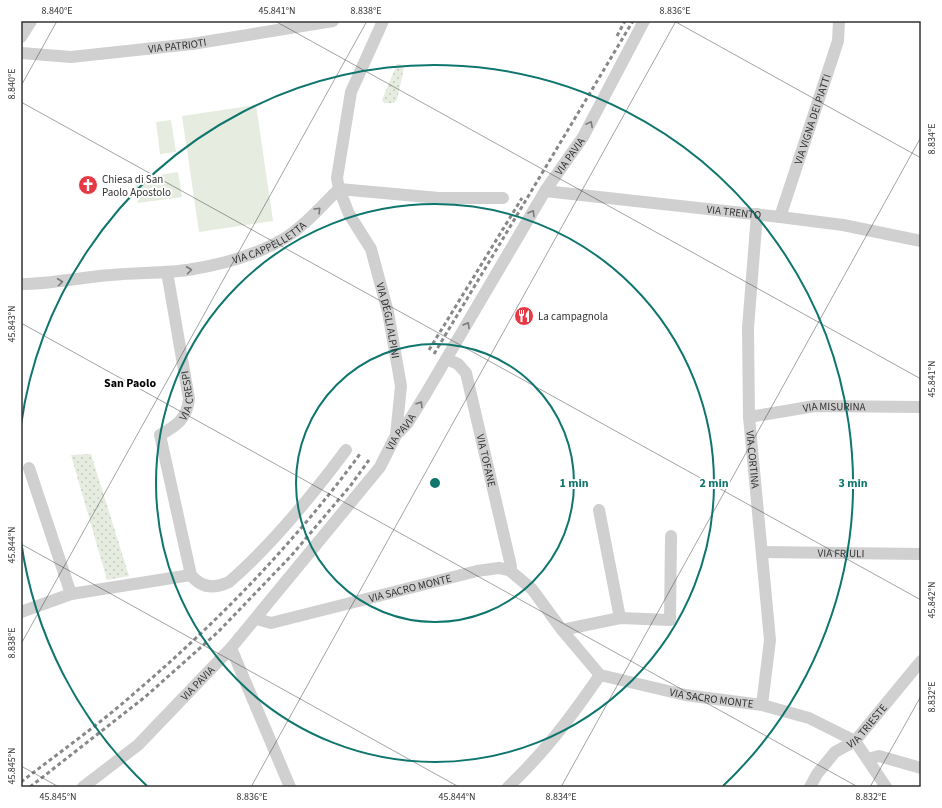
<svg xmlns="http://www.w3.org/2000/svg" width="942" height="808" font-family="'Source Sans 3',sans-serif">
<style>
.grass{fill:url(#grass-dots)}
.pitch{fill:#e6ecdf}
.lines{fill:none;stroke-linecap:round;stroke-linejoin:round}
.street{stroke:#d0d0d0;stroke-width:12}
.rail{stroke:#888;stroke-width:3;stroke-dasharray:4 3;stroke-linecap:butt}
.oneway{stroke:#7a7a7a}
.ticks{fill:none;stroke:#333;stroke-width:1;stroke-opacity:0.45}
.ring{fill:none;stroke:#0f766e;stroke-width:2}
.labels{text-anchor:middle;stroke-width:4;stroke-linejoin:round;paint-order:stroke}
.street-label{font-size:11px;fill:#333;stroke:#fff}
.poi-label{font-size:11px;fill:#333;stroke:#fff;text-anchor:start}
.neighbourhood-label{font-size:12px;font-weight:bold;fill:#000;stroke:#fff}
.centre{fill:#0f766e;stroke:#fff;stroke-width:2}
.ring-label{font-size:12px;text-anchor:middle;font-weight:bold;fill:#0f766e;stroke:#fff;stroke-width:4;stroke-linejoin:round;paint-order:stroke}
.neatline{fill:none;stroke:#333;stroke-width:1.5}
.ticks-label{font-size:10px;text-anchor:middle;fill:#333}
</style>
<defs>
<pattern id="grass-dots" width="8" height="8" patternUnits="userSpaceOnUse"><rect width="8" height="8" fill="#e6ecdf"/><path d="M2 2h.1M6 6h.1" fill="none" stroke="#c6cbc0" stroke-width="1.8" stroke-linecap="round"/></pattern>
</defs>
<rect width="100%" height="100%" fill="#fff"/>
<path class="grass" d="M397,64H400L404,68L397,100L394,103H384L382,100Z
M91,454L129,576L107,580L71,455Z"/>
<path class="pitch" d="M256,105L273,221L199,232L182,116Z
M171,120L176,152L160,154L156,122Z
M178,172L182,197L138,203L134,179Z"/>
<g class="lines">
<g class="street">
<path id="s1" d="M383,21L351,92L337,178L339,189L349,214L371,249L388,312L401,386L396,435"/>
<path d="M21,37L31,21"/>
<path id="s2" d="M21,53L71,57L192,44L333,21"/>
<path id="s3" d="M545,191L780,217L843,225L921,241"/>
<path id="s4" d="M757,214L748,328L749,417L770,640L762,705"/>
<path id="s5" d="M780,217L838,41L839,21"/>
<path id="s6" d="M21,284C52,284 81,277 111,275C139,272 166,274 193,269C223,264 259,254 285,238C306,225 321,206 339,189L439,198H503"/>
<path id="s7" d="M447,359L458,364L466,373L511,566L509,570"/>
<path id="s8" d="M749,417L815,406L921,407"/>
<path d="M29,468L71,594"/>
<path d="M599,510L620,618"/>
<path id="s9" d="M762,552L921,554"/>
<path d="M191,575C201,588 214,589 229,582C273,544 311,497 346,450"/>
<path id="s10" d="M21,612L71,594L191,575L160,435C176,426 187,419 189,399L167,272"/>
<path id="s11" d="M257,619L271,623L477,571L499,568L509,570L532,589L562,630L600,675L685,695L762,705L809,718L855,741L886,787"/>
<path d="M562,630L620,618L670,620L671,536"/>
<path d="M231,648L290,787"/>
<path d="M868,759L879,756L921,768"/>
<path id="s12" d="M83,787L138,745L231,648L380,467L396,435L407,424L425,395L545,191L583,137L644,21"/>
<path d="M508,787C546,751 571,717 600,675"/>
<path id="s13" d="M810,787L817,774L835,752L855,741L921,661"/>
</g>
<path class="rail" d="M617,36L625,21
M429,350L522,198
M434,354L633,21
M21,782C60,752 101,723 138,690C220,620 296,541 360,454
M30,787L145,697L218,632L291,556L351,485L369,460"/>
</g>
<defs><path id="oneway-chevron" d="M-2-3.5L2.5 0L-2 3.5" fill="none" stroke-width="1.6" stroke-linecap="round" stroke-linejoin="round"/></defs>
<g class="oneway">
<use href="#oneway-chevron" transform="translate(590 124) rotate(-62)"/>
<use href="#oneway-chevron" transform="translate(318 210) rotate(-45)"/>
<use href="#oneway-chevron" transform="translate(532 213) rotate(-59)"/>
<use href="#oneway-chevron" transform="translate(189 270) rotate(-7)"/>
<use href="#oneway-chevron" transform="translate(60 282) rotate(-7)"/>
<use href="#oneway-chevron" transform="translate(467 325) rotate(-60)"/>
<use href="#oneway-chevron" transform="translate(420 404) rotate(-58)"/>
</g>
<path class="ticks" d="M275,21L921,379M674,21L921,158M21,86L57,21M21,102L921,600M21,323L858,787M21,544L459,787M21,644L367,21M21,766L59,787M251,787L676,21M561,787L921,137M870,787L921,696"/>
<g class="ring">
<circle cx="435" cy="483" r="139"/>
<circle cx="435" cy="483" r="279"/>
<path d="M147 786A418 418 0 0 1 21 541M21 425A418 418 0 1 1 723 786"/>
</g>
<defs>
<symbol id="church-disc" viewBox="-11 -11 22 22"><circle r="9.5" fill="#e63946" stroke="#fff"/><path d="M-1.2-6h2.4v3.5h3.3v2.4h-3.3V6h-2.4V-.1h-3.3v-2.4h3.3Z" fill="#fff"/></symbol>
<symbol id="restaurant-disc" viewBox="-11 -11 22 22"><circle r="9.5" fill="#e63946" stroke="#fff"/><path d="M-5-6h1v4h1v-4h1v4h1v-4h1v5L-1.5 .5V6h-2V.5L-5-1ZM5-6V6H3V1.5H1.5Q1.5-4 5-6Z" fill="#fff"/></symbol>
</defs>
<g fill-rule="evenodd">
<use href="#church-disc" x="77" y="174" width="22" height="22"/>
<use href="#restaurant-disc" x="513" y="305" width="22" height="22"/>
</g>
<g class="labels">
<g class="street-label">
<text dy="4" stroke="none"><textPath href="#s2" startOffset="157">VIA PATRIOTI</textPath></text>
<text dy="4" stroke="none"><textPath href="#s5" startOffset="103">VIA VIGNA DEI PIATTI</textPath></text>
<text dy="4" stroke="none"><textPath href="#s12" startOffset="803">VIA PAVIA</textPath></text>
<text dy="4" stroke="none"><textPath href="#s3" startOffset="190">VIA TRENTO</textPath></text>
<text dy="4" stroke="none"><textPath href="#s6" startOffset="254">VIA CAPPELLETTA</textPath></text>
<text dy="4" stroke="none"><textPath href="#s1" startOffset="318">VIA DEGLI ALPINI</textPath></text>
<text dy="4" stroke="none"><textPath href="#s10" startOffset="370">VIA CRESPI</textPath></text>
<text dy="4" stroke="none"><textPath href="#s8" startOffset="86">VIA MISURINA</textPath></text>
<text dy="4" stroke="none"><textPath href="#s12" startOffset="479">VIA PAVIA</textPath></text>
<text dy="4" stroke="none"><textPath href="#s7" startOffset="114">VIA TOFANE</textPath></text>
<text dy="4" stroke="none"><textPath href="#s4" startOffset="246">VIA CORTINA</textPath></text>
<text dy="4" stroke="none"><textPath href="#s9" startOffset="79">VIA FRIULI</textPath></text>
<text dy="4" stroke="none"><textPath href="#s11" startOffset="158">VIA SACRO MONTE</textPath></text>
<text dy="4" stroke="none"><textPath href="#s12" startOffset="155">VIA PAVIA</textPath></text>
<text dy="4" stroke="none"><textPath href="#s11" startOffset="513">VIA SACRO MONTE</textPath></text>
<text dy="4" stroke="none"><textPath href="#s13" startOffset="85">VIA TRIESTE</textPath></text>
</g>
<g class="poi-label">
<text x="102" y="183">Chiesa di San<tspan x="102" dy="13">Paolo Apostolo</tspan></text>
<text x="538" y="320">La campagnola</text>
</g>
<g class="neighbourhood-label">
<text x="130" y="387">San Paolo</text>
</g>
</g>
<circle cx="435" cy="483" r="6" class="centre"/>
<g class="ring-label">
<text x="574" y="487">1 min</text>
<text x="714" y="487">2 min</text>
<text x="853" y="487">3 min</text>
</g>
<rect width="942" height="808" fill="none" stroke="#ffffff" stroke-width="44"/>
<rect x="22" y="22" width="898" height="764" class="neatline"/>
<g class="ticks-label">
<text x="57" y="14">8.840°E</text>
<text x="277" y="14">45.841°N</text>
<text x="366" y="14">8.838°E</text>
<text x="675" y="14">8.836°E</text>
<text transform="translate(11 84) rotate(-90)" y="4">8.840°E</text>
<text transform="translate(931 139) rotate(-90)" y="4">8.834°E</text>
<text transform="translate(11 324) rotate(-90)" y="4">45.843°N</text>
<text transform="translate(931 379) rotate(-90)" y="4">45.841°N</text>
<text transform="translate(11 545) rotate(-90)" y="4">45.844°N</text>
<text transform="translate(931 600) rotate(-90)" y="4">45.842°N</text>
<text transform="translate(11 643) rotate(-90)" y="4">8.838°E</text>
<text transform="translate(931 697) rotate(-90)" y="4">8.832°E</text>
<text transform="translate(11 766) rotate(-90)" y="4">45.845°N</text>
<text x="58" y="800">45.845°N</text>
<text x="252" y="800">8.836°E</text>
<text x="457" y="800">45.844°N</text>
<text x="561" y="800">8.834°E</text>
<text x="871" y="800">8.832°E</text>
</g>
</svg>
